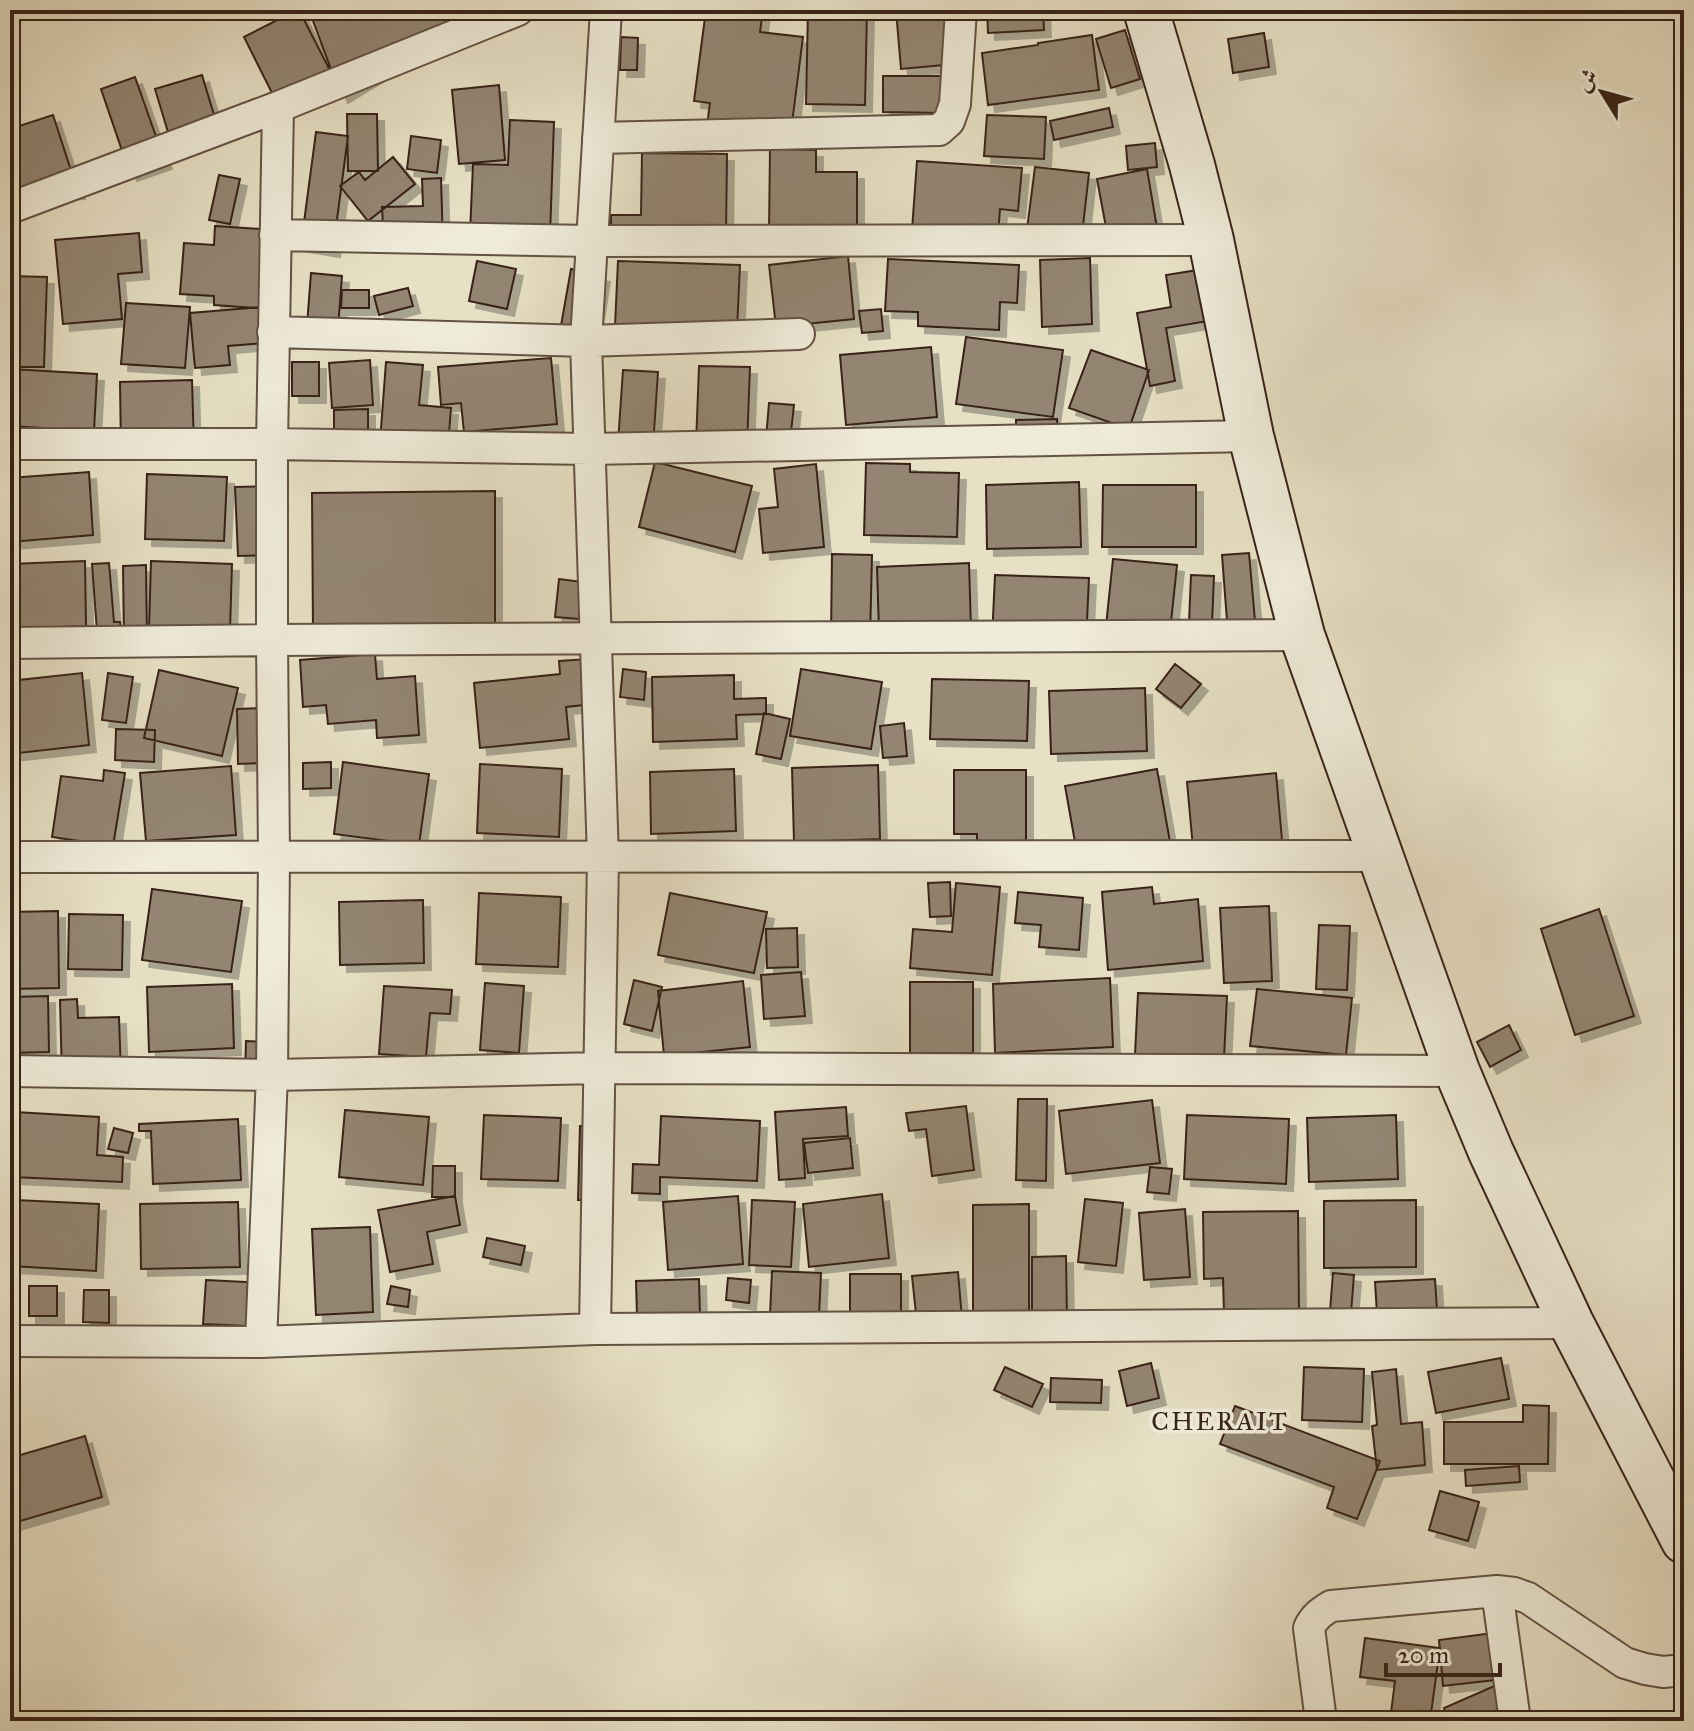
<svg xmlns="http://www.w3.org/2000/svg" width="1694" height="1731" font-family="'IM FELL Great Primer',Amiri,serif">
<style>
.building{fill:#938572;stroke:#372318;stroke-width:2;filter:url(#shadow)}
.lines{fill:none;stroke-linecap:round;stroke-linejoin:round}
.street-casing{stroke:#635243;stroke-width:34}
.secondary-casing{stroke:#372318;stroke-width:48}
.street{stroke:#efebd9;stroke-width:30}
.secondary{stroke:#efebd9;stroke-width:44}
.labels{text-anchor:middle;stroke-width:7;stroke-linejoin:round;paint-order:stroke}
.quarter-label{font-size:26px;letter-spacing:2px;fill:#372318;stroke:#efebd9}
</style>
<defs>
<filter id="shadow"><feDropShadow dx="7" dy="7" stdDeviation="0" flood-color="#0004"/></filter>
</defs>
<rect width="100%" height="100%" fill="#e7e0c5"/>
<filter id="stains"><feTurbulence type="fractalNoise" baseFrequency=".0025" numOctaves="4"/><feColorMatrix values="0 0 0 0 .2 0 0 0 0 .09 0 0 0 0 .02 0 0 0 .5 -.17"/></filter>
<radialGradient id="worn" r=".72"><stop offset=".6" stop-color="#630" stop-opacity="0"/><stop offset="1" stop-color="#630" stop-opacity=".3"/></radialGradient>
<path class="building" d="M297,10H299L337,84L282,113L244,37Z
M309,10H484L341,96Z
M706,10H763L760,32L803,37L790,139L706,133L710,103L694,101Z
M808,10H867L865,105L806,104Z
M896,10H950L955,64L901,69Z
M987,10H1043L1044,30L988,33Z
M1125,30L1140,79L1111,88L1096,39Z
M1264,33L1269,67L1233,73L1228,39Z
M1092,35L1099,90L988,105L982,53L1038,45V43Z
M621,37L638,38L637,70H620Z
M202,75L218,128L171,142L155,89Z
M883,76H946L945,113L883,112Z
M135,77L165,162L130,174L101,89Z
M499,85L505,160L459,164L452,90Z
M1109,108L1113,127L1054,140L1050,121Z
M347,114H377L378,171H348Z
M53,115L78,192L10,195V129Z
M987,115L1046,117L1044,159L984,156Z
M510,120L554,122L550,236L470,233L473,164L508,165Z
M316,132L348,136L333,250L301,245Z
M411,136L441,140L437,173L407,169Z
M1155,143L1157,167L1128,170L1126,146Z
M770,149L816,150V172H857V233L769,232Z
M642,153L727,154L726,235L611,234V215H641Z
M393,157L415,184L368,221L340,186L359,172L365,180Z
M917,161L1022,168L1018,211L1000,209L998,236L912,230Z
M1035,167L1089,173L1082,235L1027,229Z
M1147,169L1157,228L1108,238L1097,179Z
M219,175L240,179L230,224L209,220Z
M441,178L443,244L384,246L382,207L423,206L422,179Z
M215,226L276,230L270,309L214,305V296L180,294L184,243L214,245Z
M139,233L142,272L118,274L122,319L63,324L55,240Z
M848,256L854,319L776,327L769,265Z
M1090,258L1092,324L1042,327L1040,260Z
M888,259L1019,265L1017,303L1000,302L999,330L918,326V312L885,311Z
M477,261L516,269L507,309L469,301Z
M618,261L740,265L737,330L615,326Z
M571,269L603,275L592,343L559,337Z
M1198,270L1208,321L1166,328L1175,381L1150,386L1137,313L1171,307L1166,275Z
M311,273L342,276L337,341L306,338Z
M10,276L47,277L44,367H10Z
M408,288L413,306L379,315L374,296Z
M342,290H369V308H341Z
M126,303L190,307L185,368L121,364Z
M262,307L266,343L228,346L230,365L195,368L190,313Z
M881,309L883,331L862,333L859,311Z
M966,337L1063,350L1053,417L956,404Z
M931,347L937,417L846,425L840,355Z
M1091,350L1149,370L1129,429L1069,408Z
M551,358L557,424L464,432L461,403L441,405L438,367Z
M370,360L373,405L332,408L329,363Z
M292,362H319V396H292Z
M386,362L423,365L419,405L451,408L448,447L380,442Z
M699,366L750,367L747,446L696,444Z
M10,369L97,374L94,431L10,426Z
M623,370L658,372L653,446L618,443Z
M192,380L194,448L121,450L120,382Z
M769,403L794,405L790,441L766,439Z
M368,409V430H334V410Z
M1057,419L1058,439L1016,440V420Z
M655,462L752,486L735,552L639,527Z
M866,463L910,464V472L959,473L957,537L864,535Z
M816,464L824,547L763,553L759,509L778,507L774,469Z
M89,472L93,535L10,542V478Z
M147,474L227,477L224,541L145,539Z
M1079,482L1081,547L987,549L986,485Z
M1103,485H1196V547H1102Z
M273,486L276,555L238,556L235,487Z
M495,491V631L313,632L312,493Z
M1249,553L1256,632L1228,634L1222,555Z
M832,554L872,555L870,640L831,639Z
M1113,559L1177,565L1170,632L1106,626Z
M85,561L86,626L10,629V564Z
M151,561L232,564L230,631L149,629Z
M109,563L114,622H120L122,643L98,645L92,564Z
M969,563L971,629L879,632L877,567Z
M146,565L147,640H124L123,566Z
M995,575L1089,578L1086,642L992,639Z
M1191,575L1214,576L1212,624L1189,623Z
M559,579L583,582L579,619L555,617Z
M375,654L377,679L415,676L419,735L377,738L376,720L328,724L326,705L303,707L300,660Z
M589,659L594,704L566,707L569,739L480,748L474,683L560,674L559,661Z
M1175,664L1201,684L1181,708L1156,689Z
M623,669L646,672L644,700L620,697Z
M801,669L882,682L871,749L790,736Z
M159,670L238,688L222,756L144,738Z
M82,673L89,745L10,754V681Z
M108,673L133,677L126,723L102,720Z
M734,675V699L766,698V714L736,715L737,739L653,742L652,677Z
M932,679L1029,681L1027,741L930,739Z
M1145,688L1147,751L1051,754L1049,691Z
M260,708L261,763L238,764L237,709Z
M764,713L790,719L781,759L756,754Z
M904,723L907,756L883,758L880,726Z
M116,729L155,730L154,762L115,760Z
M331,762V788L303,789V763Z
M343,762L429,774L419,845L334,834Z
M480,764L562,769L559,837L477,833Z
M878,765L880,839L794,842L792,768Z
M231,766L236,835L146,841L140,773Z
M734,769L736,831L651,834L650,772Z
M1157,769L1170,842L1078,859L1065,786Z
M104,770L125,773L113,846L52,837L61,776L103,781Z
M954,770H1026V851H977V834H954Z
M1276,773L1282,840L1193,848L1187,782Z
M950,882L951,916L930,917L928,883Z
M956,883L1000,887L992,975L910,968L913,929L952,932Z
M1152,887L1154,904L1198,899L1203,961L1108,970L1102,892Z
M152,889L242,901L231,972L142,960Z
M1018,892L1083,898L1079,950L1039,947L1041,925L1015,923Z
M479,893L561,897L558,967L476,964Z
M670,893L767,912L754,973L658,955Z
M423,900L424,963L340,965L339,902Z
M1269,906L1272,981L1224,983L1220,908Z
M1599,909L1634,1016L1575,1035L1541,929Z
M58,911L59,988L10,989V912Z
M69,914L123,915L122,970L68,969Z
M1319,925L1350,926L1347,990L1316,989Z
M797,928L798,967L767,968L766,929Z
M801,972L805,1016L764,1019L761,975Z
M1110,978L1113,1047L995,1053L993,984Z
M634,980L662,987L652,1031L624,1024Z
M743,981L750,1047L664,1056L658,991Z
M910,982H973V1053H910Z
M485,983L524,986L519,1053L480,1050Z
M232,984L234,1048L149,1052L147,987Z
M384,986L452,990L450,1014L430,1013L426,1057L379,1054Z
M1257,989L1352,998L1346,1055L1250,1046Z
M1138,993L1227,996L1224,1058L1135,1055Z
M48,996L49,1052L10,1053V997Z
M77,999L78,1018L119,1017L121,1076L62,1078L60,1000Z
M1509,1025L1521,1050L1490,1067L1477,1042Z
M246,1041L268,1042L267,1074H245Z
M1018,1099H1047L1046,1181L1016,1180Z
M1152,1100L1160,1163L1066,1174L1059,1111Z
M966,1106L974,1170L932,1176L926,1129L909,1131L906,1113Z
M846,1107L848,1136L803,1139L805,1178L779,1180L775,1112Z
M345,1110L429,1117L423,1185L339,1177Z
M15,1112L99,1117L97,1155L123,1157L122,1182L12,1177Z
M484,1115L561,1118L558,1181L481,1179Z
M1187,1115L1289,1119L1286,1184L1184,1179Z
M1396,1115L1398,1179L1309,1182L1307,1118Z
M661,1116L760,1121L757,1181L660,1177V1194L632,1193L633,1164L659,1165Z
M238,1119L241,1180L153,1184L151,1131H139V1124Z
M580,1126L605,1127L603,1201L578,1200Z
M114,1128L133,1133L128,1153L108,1149Z
M850,1138L853,1168L808,1173L804,1143Z
M433,1166H455V1197H432Z
M1150,1167L1172,1169L1169,1194L1147,1192Z
M882,1194L889,1258L809,1267L803,1204Z
M455,1196L460,1225L427,1232L433,1264L390,1272L378,1210Z
M738,1196L743,1264L668,1270L663,1202Z
M1085,1199L1123,1203L1116,1266L1078,1262Z
M15,1200L99,1204L96,1271L11,1266Z
M752,1200L795,1202L791,1267L749,1265Z
M1416,1200V1267L1324,1268V1201Z
M238,1202L240,1267L141,1269L140,1204Z
M1029,1204V1323H973V1205Z
M1185,1209L1190,1277L1144,1280L1139,1213Z
M1298,1211L1299,1311L1224,1313L1223,1278L1204,1279L1203,1212Z
M370,1227L373,1312L316,1315L312,1229Z
M487,1238L525,1246L521,1265L483,1257Z
M1066,1256L1067,1318H1032V1257Z
M772,1271L821,1273L819,1316L770,1315Z
M958,1272L962,1319L917,1323L912,1276Z
M1333,1273L1354,1275L1351,1313L1330,1311Z
M850,1274H901V1316H850Z
M728,1278L751,1280L749,1303L726,1300Z
M699,1279L700,1315L637,1316L636,1281Z
M1435,1279L1437,1310L1377,1314L1375,1282Z
M206,1280L267,1283L265,1327L203,1324Z
M29,1286H57V1316H29Z
M391,1286L410,1290L408,1307L387,1304Z
M84,1290H109V1323L83,1322Z
M1501,1358L1509,1399L1436,1413L1428,1372Z
M1151,1363L1159,1398L1127,1406L1119,1371Z
M1005,1367L1043,1384L1032,1407L994,1390Z
M1304,1367L1364,1369L1362,1422L1302,1420Z
M1396,1369L1401,1424L1422,1422L1425,1465L1377,1470L1372,1426L1377,1425L1372,1372Z
M1051,1378L1102,1380L1101,1403L1050,1402Z
M1523,1405L1549,1406L1548,1464H1444V1422H1523Z
M1235,1406L1380,1461L1357,1519L1327,1508L1334,1487L1220,1444Z
M85,1436L102,1497L10,1524V1458Z
M1519,1466L1520,1482L1466,1486L1465,1470Z
M1440,1491L1479,1502L1468,1541L1429,1530Z
M1508,1631L1513,1678L1443,1686L1439,1640Z
M1365,1638L1440,1648L1430,1721H1390L1395,1681L1360,1677Z
M1508,1680L1509,1721H1449L1444,1708Z"/>
<g class="lines">
<defs>
<path id="street" d="M598,138L939,130L949,121L955,104L961,10
M10,208L278,107L518,10
M275,235L591,241L1211,240
M273,332L586,341L799,334
M10,444H272L591,449L1251,436
M10,643L272,640L1302,635
M10,857L1382,856
M10,1071L272,1075L599,1068L1457,1071
M595,1329L603,858L586,341L606,10
M10,1341L261,1342L595,1329L1571,1323
M261,1342L272,1075L274,857L272,640V444L278,107
M1497,1591L1515,1721
M1321,1721L1309,1628C1314,1617 1321,1612 1331,1606L1497,1591L1514,1593L1528,1598L1625,1663L1645,1669L1663,1672L1684,1670"/>
<path id="secondary" d="M1146,10L1192,165L1211,240L1251,436L1302,635L1457,1071L1491,1152L1571,1323L1684,1541"/>
</defs>
<use href="#street" class="street-casing"/>
<use href="#secondary" class="secondary-casing"/>
<use href="#street" class="street"/>
<use href="#secondary" class="secondary"/>
</g>
<g class="labels">
<g class="quarter-label">
<text x="1220" y="1430">CHERAIT</text>
</g>
</g>
<rect width="1694" height="1731" fill="none" stroke="#e7e0c5" stroke-width="40"/>
<rect x="12" y="12" width="1670" height="1707" fill="none" stroke="#372318" stroke-width="4"/>
<rect x="20" y="20" width="1654" height="1691" fill="none" stroke="#372318" stroke-width="2"/>
<g transform="translate(1602 92) rotate(307)" stroke="#efebd9" stroke-width="6" paint-order="stroke">
<path d="M0-6L14 30L0 20L-14 30Z" fill="#372318"/>
<text y="-12" font-size="22" font-weight="bold" text-anchor="middle" fill="#372318">ش</text>
</g>
<path d="M1386 1663v12h114v-12" fill="none" stroke="#372318" stroke-width="4"/>
<text x="1398" y="1663" font-size="24" fill="#372318" stroke="#efebd9" stroke-width="6" paint-order="stroke">20 m</text>
<rect width="100%" height="100%" filter="url(#stains)"/>
<rect width="100%" height="100%" fill="url(#worn)"/>
</svg>
